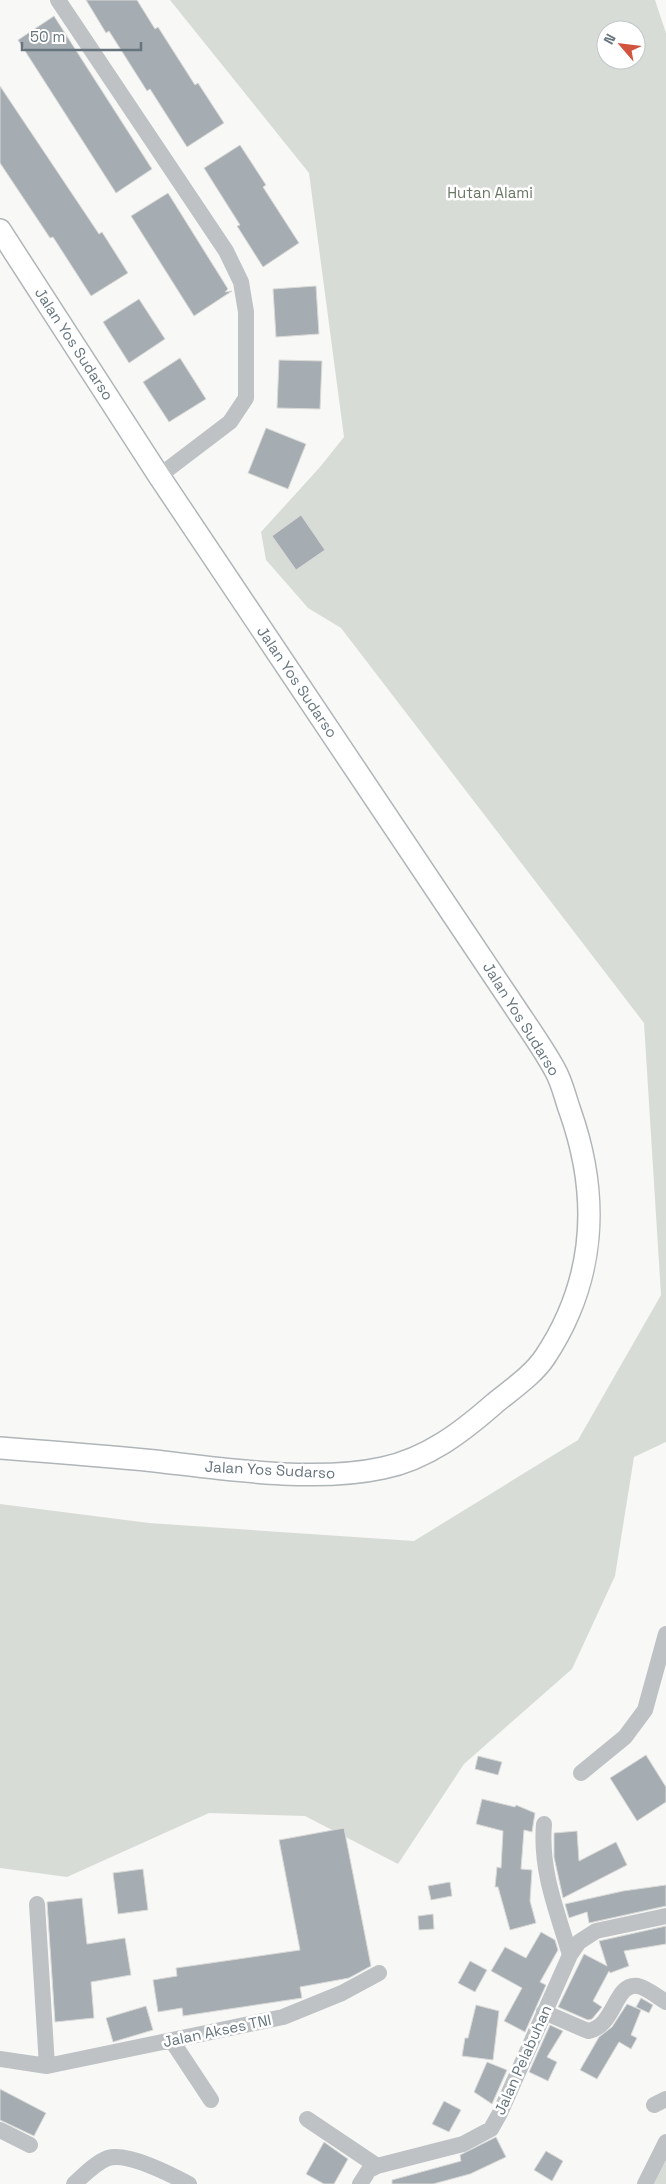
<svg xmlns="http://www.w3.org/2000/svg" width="666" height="2184" font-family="'Space Grotesk',sans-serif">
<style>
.green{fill:#d8dcd6;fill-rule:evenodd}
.building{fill:#a6adb2;stroke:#dadad8}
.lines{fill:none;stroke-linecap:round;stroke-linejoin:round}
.major-casing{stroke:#b0b5b8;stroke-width:24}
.minor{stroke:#bec2c5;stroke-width:16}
.major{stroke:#fff;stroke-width:21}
.labels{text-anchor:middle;stroke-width:5;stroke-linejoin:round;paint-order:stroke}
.park-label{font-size:15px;fill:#697665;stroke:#fff}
.street-label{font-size:15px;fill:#66757d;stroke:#fff}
</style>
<rect width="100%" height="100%" fill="#f8f8f6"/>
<path class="green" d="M170,0H655L666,33V1442L634,1457L615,1576L572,1669L464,1764L398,1864L305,1816L209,1813L67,1877L0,1868V1504L149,1523L414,1541L578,1440L661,1295L644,1023L341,628L308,608L288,585L266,560L261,532L320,467L344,437L309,173ZM606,30H636V60H606Z
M666,2160V2184H654Z"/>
<path class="building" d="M86,0H137L155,29L158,27L195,85L198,83L224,123L187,147L150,89L147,91L109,31L106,33Z
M54,16L152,169L116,193L18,40Z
M0,86L99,234L102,232L128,273L91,296L53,237L50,238L0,163Z
M240,145L266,185L263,187L299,243L263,267L237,226L240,225L204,168Z
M168,193L228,289L225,292L232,291L194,316L131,216Z
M316,286L319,334L276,337L273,289Z
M139,299L165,339L129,363L103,322Z
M180,358L206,399L169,422L143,382Z
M279,360L322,361L320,409L277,408Z
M266,428L306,444L288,489L248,473Z
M301,515L325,550L296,570L272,536Z
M646,1755L666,1787V1802L637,1821L610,1778Z
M478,1756L502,1762L498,1775L475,1769Z
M482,1799L515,1807L516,1805L535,1813L532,1832L524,1830L521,1869L532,1870L530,1901L536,1923L510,1930L498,1887H495L497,1867L501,1868L503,1831L476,1824Z
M344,1828L371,1966L349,1978L300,1987L302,1998L183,2016L182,2008L158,2012L153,1980L177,1976L176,1968L300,1950L279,1840Z
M577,1831L579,1861L616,1842L627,1865L563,1898L554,1857V1833Z
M143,1869L148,1910L118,1914L113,1873Z
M450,1882L452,1896L431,1900L428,1886Z
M666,1885V1906L589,1923L587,1912L569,1918L565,1904L623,1891Z
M82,1898L87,1944L125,1938L131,1975L91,1982L94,2018L55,2022L47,1902Z
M433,1914L434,1929L419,1930L418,1916Z
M666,1926V1944L624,1951L629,1966L610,1973L609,1971L593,2001L602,2007L592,2019L588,2020L558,2007L584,1954L607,1966L599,1941Z
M541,1932L555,1940L558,1950L540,1982L546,1985L525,2032L504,2021L522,1988L491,1971L505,1947L526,1958Z
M470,1961L487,1970L475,1992L458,1983Z
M641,1998L653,2005L649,2013L636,2007Z
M627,2004L641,2010L631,2035L637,2038L631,2049L619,2042L597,2079L580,2070L599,2037L612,2027Z
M476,2005L499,2011L493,2060L462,2056L465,2038H468Z
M146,2006L153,2030L113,2042L106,2018Z
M550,2025L563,2031L547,2057L557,2062L548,2081L529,2072Z
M487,2062L507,2070L492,2104L474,2092Z
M0,2089L46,2113L34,2136L0,2120Z
M444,2101L461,2110L449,2132L432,2124Z
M496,2137L506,2157L470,2174L433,2184H392V2180L461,2161L460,2155Z
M324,2142L348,2159L334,2184H324L306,2174Z
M546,2151L563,2161L552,2181L534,2170Z"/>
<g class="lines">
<defs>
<path id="major" d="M0,230L159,476L510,1000C525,1023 542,1046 555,1070C562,1082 565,1097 570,1111C600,1196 596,1280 545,1357C533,1375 512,1389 495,1403C462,1432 427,1459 383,1468C315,1483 224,1469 155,1461C104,1456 52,1452 0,1448"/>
</defs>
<use href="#major" class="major-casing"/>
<path class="minor" d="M58,0L226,251L241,282L246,312V398L230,422L159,476
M581,1773L625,1737L645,1710L666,1634
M544,1824C540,1871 557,1911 570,1955
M37,1904L47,2066
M544,2012L588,2031C616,2026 614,1982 638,1986C647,1988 658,1997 666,2002
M172,2041L211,2100
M0,2059L47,2066L283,2017L342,1993L379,1973
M654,2105L666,2099
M307,2119L377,2166
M0,2130L30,2145
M74,2184C84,2175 95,2163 108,2158C128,2152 172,2175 189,2184
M360,2184L369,2170L377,2166L463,2144L491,2129L500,2113L570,1955L579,1942L596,1931L666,1916
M645,2184L666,2142"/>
<use href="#major" class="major"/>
</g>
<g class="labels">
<g class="park-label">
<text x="490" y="198">Hutan Alami</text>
</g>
<g class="street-label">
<text transform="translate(74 344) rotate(57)" y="5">Jalan Yos Sudarso</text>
<text transform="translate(297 682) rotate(56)" y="5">Jalan Yos Sudarso</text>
<text transform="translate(521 1019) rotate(58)" y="5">Jalan Yos Sudarso</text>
<text transform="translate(270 1470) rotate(3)" y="5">Jalan Yos Sudarso</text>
<text transform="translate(217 2031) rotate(-12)" y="5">Jalan Akses TNI</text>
<text transform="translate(523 2060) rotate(-66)" y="5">Jalan Pelabuhan</text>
</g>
</g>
<g transform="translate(621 45) rotate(298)"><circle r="24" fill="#ffffff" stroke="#c2c8cb"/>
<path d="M0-4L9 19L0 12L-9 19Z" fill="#d0543e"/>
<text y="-8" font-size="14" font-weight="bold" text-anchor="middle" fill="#66757d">N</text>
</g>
<path d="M22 42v8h119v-8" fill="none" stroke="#66757d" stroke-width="2.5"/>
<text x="30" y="42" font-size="15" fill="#66757d" stroke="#ffffff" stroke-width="4" paint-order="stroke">50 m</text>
</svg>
